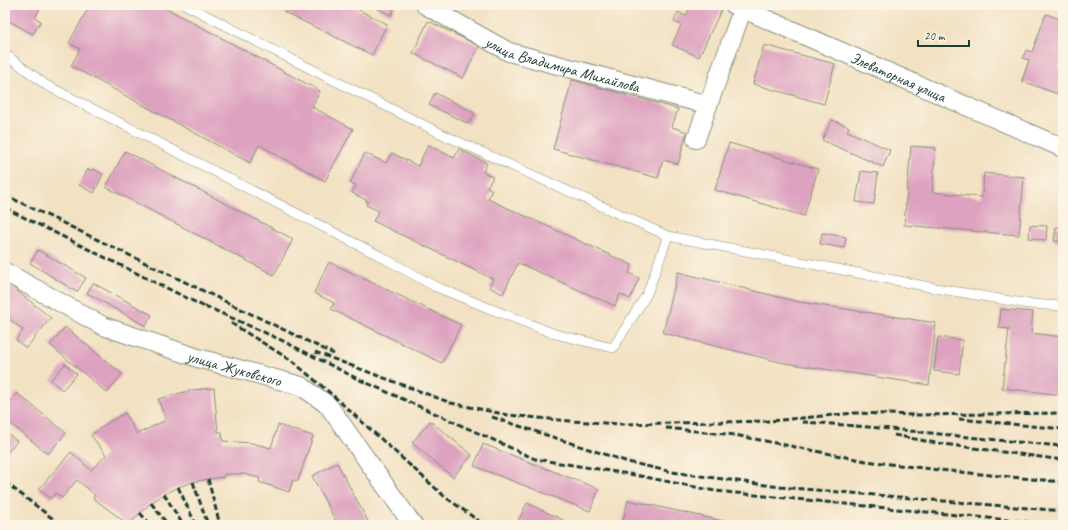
<svg xmlns="http://www.w3.org/2000/svg" width="1068" height="530" font-family="Caveat,sans-serif">
<style>
.building{fill:#dda2c0}
.lines{fill:none;stroke-linecap:round;stroke-linejoin:round}
.lane-casing{stroke:#888f7b;stroke-width:10}
.street-casing{stroke:#888f7b;stroke-width:20}
.lane{stroke:#fff;stroke-width:9}
.street{stroke:#fff;stroke-width:18}
.rail{stroke:#1f3d34;stroke-width:3;stroke-dasharray:6 3;stroke-linecap:butt}
.labels{text-anchor:middle;stroke-width:4;stroke-linejoin:round;paint-order:stroke}
.street-label{font-size:16px;fill:#1f3d34;stroke:#fcf5e5}
</style>
<rect width="100%" height="100%" fill="#fcf5e5"/>
<filter id="ink" filterUnits="userSpaceOnUse"><feTurbulence type="fractalNoise" baseFrequency=".025" numOctaves="2"/><feDisplacementMap in="SourceGraphic" scale="8" xChannelSelector="R" yChannelSelector="G"/><feConvolveMatrix kernelMatrix="1 2 1 2 8 2 1 2 1" color-interpolation-filters="sRGB"/></filter>
<filter id="wash" filterUnits="userSpaceOnUse"><feTurbulence type="fractalNoise" baseFrequency=".012" numOctaves="4" result="noise"/><feDisplacementMap in="SourceGraphic" scale="16" xChannelSelector="R" yChannelSelector="G"/><feGaussianBlur stdDeviation="0.9" result="paint"/><feColorMatrix in="noise" values="0 0 0 0 0 0 0 0 0 0 0 0 0 0 0 0 0 1.4 0 .05"/><feComposite in="paint" operator="in"/></filter>
<g filter="url(#wash)">
<rect width="100%" height="100%" fill="#f2e1c2"/>
<g id="blocks">
<path class="building" d="M5,5H42L35,18L41,21L33,34L5,19Z
M90,5H160L320,91L312,107L353,129L325,181L259,145L250,163L71,66L80,49L69,43Z
M288,5H349L387,24L372,55L284,12Z
M380,5H396L391,15L378,9Z
M691,5H716L722,8L699,57L672,45L681,25L674,22L678,12L686,16Z
M1046,14L1063,20V56L1059,68L1063,70V96L1022,81L1029,60L1023,58L1026,50L1032,52Z
M428,21L479,46L463,78L413,53Z
M764,45L835,64L824,104L753,84Z
M572,80L678,109L672,127L687,132L678,164L663,160L658,178L553,149Z
M435,93L475,113L469,124L429,105Z
M832,120L849,127L847,131L890,150L883,167L822,140Z
M729,143L818,169L804,216L715,190Z
M428,145L454,158L459,149L487,163L483,172L493,177L487,187L492,190L488,199L632,265L629,273L639,278L630,299L620,294L615,306L518,263L503,294L489,287L493,279L373,221L379,211L366,205L368,201L352,193L356,185L350,183L365,153L386,163L392,153L418,166Z
M911,146L936,148L932,192L982,197L984,173L1024,177L1019,235L904,225Z
M125,151L293,239L274,275L106,187Z
M88,169L91,171L92,169L103,174L94,193L79,185Z
M861,171L878,173L874,204L856,202Z
M1030,225L1047,226L1046,240L1029,238Z
M1056,227L1063,228V242L1054,241Z
M822,233L846,237L844,248L820,244Z
M38,250L86,278L77,292L30,263Z
M329,262L461,325L442,363L331,309L334,303L314,293Z
M678,272L799,302L936,323L929,385L784,363L663,333Z
M6,282L51,318L26,348L16,340L23,330L5,316V283Z
M93,283L152,315L146,326L87,293Z
M1001,309L1033,312L1031,333L1063,337V395L1002,388L1009,329L999,328Z
M65,327L122,374L107,393L50,345Z
M938,337L963,340L959,374L934,371Z
M65,364L77,374L62,390L51,380Z
M214,388L218,432H222L223,441L252,443L271,448L278,425L313,436L298,481L293,480L289,492L259,482L260,478H259L244,474H224V477L208,479L193,482L178,487L164,494L151,503L140,513L129,525L93,498L95,495L77,480L62,498L56,493L51,499L39,489L71,452L91,470L106,455L91,435L109,422L125,413L137,434L166,420L158,399L192,390Z
M17,393L66,433L48,454L5,419V408Z
M430,421L472,455L453,477L412,443Z
M5,432L17,441L6,454H5Z
M483,444L599,489L590,511L474,466Z
M337,463L370,525H338L312,476Z
M628,500L736,524V525H622Z
M527,503L563,520L561,525H526L518,521Z"/>
</g>
</g>
<g filter="url(#ink)">
<use href="#blocks" fill-opacity="0" stroke="#888f7b" stroke-width="1"/>
<g class="lines">
<defs>
<path id="lane" d="M186,5L275,51L448,137L668,236
M5,54L46,85L380,256L434,286L491,309L555,334L613,348L647,294L668,236L935,288L1029,304L1063,306"/>
<g id="street">
<path id="s1" d="M425,5L509,52L708,105"/>
<path id="s2" d="M734,5L1063,148"/>
<path d="M696,139L744,5"/>
<path id="s3" d="M5,272L103,326L198,358L301,386L328,405L413,525"/>
</g>
</defs>
<use href="#lane" class="lane-casing"/>
<use href="#street" class="street-casing"/>
<use href="#lane" class="lane"/>
<use href="#street" class="street"/>
<path class="rail" d="M5,195L334,354
M5,208L209,309
M205,306L279,339L358,379L443,417L535,459L635,475L715,491L1058,525
M231,323L292,361L329,392L444,496L480,522L485,525
M315,352L451,403L508,415L570,421L622,424L770,421L855,413L915,415L1063,413
M492,417L628,462L672,472L780,487L1063,511
M959,419L1063,429
M802,422C889,427 976,439 1063,446
M666,428L735,435L866,461L939,470L1063,482
M894,435L936,443L1063,460
M208,479L220,525
M5,482L61,525
M193,482L208,525
M178,487L196,525
M164,494L183,525
M151,503L168,525
M140,513L151,525
M5,523L7,525"/>
</g>
</g>
<g class="labels">
<g class="street-label">
<text dy="6" stroke="none"><textPath href="#s1" startOffset="151">улица Владимира Михайлова</textPath></text>
<text dy="6" stroke="none"><textPath href="#s2" startOffset="179">Элеваторная улица</textPath></text>
<text dy="6" stroke="none"><textPath href="#s3" startOffset="250">улица Жуковского</textPath></text>
</g>
</g>
<rect width="1068" height="530" fill="none" stroke="#fcf5e5" stroke-width="20"/>
<path d="M918 40v6h51v-6" fill="none" stroke="#1f3d34" stroke-width="2"/>
<text x="924" y="40" font-size="12" fill="#1f3d34" stroke="#fcf5e5" stroke-width="3" paint-order="stroke">20 m</text>
</svg>
